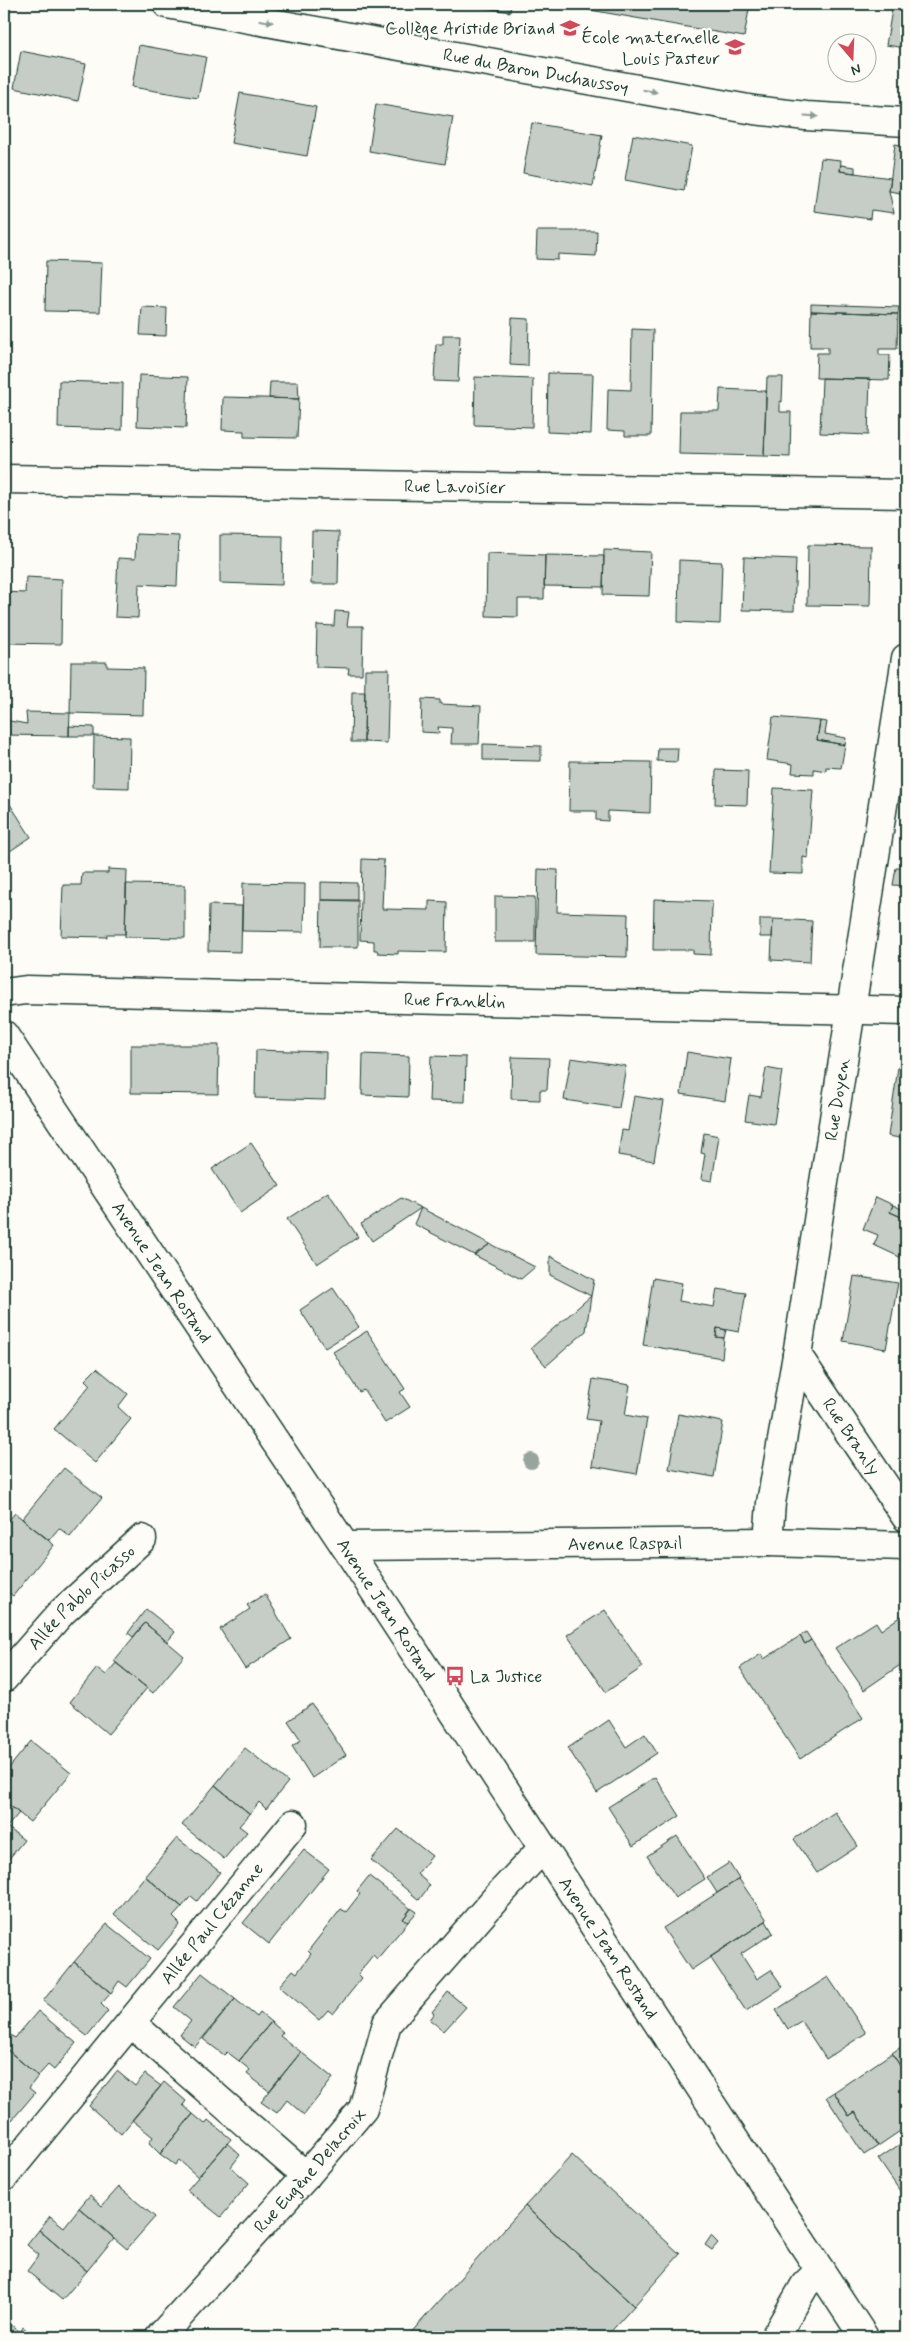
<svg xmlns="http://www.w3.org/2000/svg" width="910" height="2341" font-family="Mynerve,sans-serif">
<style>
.building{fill:#c6cdc7;stroke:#1f3d34}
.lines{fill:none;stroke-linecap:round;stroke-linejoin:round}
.minor-casing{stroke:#1f3d34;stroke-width:31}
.minor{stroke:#fdfcf7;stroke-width:28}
.tree{fill:#98a59e}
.oneway{fill:#8e9c96}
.labels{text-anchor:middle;stroke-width:4.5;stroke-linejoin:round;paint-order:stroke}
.poi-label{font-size:18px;fill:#1f3d34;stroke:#fdfcf7;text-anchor:end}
.street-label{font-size:18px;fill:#1f3d34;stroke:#fdfcf7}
</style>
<rect width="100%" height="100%" fill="#fdfcf7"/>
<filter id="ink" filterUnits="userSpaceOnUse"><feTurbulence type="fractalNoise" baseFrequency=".02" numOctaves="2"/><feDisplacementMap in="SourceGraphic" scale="10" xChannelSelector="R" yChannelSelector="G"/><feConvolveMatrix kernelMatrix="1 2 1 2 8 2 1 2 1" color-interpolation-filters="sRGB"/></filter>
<g filter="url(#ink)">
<path class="building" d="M462,4H511L510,12Z
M556,4H750L744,37Z
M893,4H906V48L886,45Z
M139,45L206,57L198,98L132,87Z
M21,51L86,64L78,101L14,88Z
M240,93L316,107L307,156L231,143Z
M376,104L453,117L445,164L369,151Z
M532,123L602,135L593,186L523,173Z
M633,135L692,146L684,191L625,180Z
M895,144L906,146V194L889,191Z
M821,158L841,160L840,171L891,178L889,191L894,213L871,210L870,219L814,211Z
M841,165L855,167V173L840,171Z
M537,231H597L596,256L558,254V260L536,259Z
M46,261L102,263L100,312L45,311Z
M811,304L899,307L898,314L811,311Z
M142,307L167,308L166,336L140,335Z
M811,311L898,314L897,349H879V355H890L889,380L816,378L817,353H828V347H810Z
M512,318L529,319L528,366L510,365Z
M632,329L653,330L651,436H625V431L607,430L608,389L631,390Z
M443,335H460L458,382L434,381L436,344H443Z
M548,373L593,374L591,434L547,432Z
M139,375L188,377L186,428L137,426Z
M475,377L533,379L532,427L474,425Z
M767,377H783L782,402L780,401V412H791L790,457L764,456Z
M822,378L870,379L868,435L820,433Z
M59,381L123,383L122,430L58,428Z
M270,382H298L299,399L269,398Z
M720,389L766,391L764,456L679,454L680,411H719Z
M223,397L299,399L297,438L244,437V431L222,430Z
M312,531L339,532L338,584H311Z
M136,534L179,536L177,586L139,584L138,618L115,617L118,558L135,559Z
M220,535L283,536L282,585L220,583Z
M808,545L871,546L870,606L807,605Z
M604,550L651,552L649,596L603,595Z
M487,553L545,555L544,599H518V617L486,616Z
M545,555L604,556L603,587L544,586Z
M744,557L796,559L794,611L742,610Z
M679,560L722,562L720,624L678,622Z
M26,577L62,579L61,644L4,643V592L25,593Z
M335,611L349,612L347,626H363L362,674H348L349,668L316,667L317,625L334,626Z
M71,662H107V667L144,668L143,715L70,713Z
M365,669H389L387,743L364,742Z
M352,692H365L364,742H351Z
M422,699L440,700V704L481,706L479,744H451L452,728L438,727L439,733L421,732Z
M26,712L70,713L69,736L4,735V720L27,724Z
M773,717L820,721L817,740L845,745L841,768L826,767V771L814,769V774L792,773L793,764L767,760Z
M820,721L827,722L825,734L846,738L845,745L817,740Z
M69,726L94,727V736H69Z
M94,736L130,737L129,788L93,787Z
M483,744L541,746V761L483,760Z
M658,748H678L677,762L657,761Z
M570,761L651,762L650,813L608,811V821L596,820V811H569Z
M716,770L748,771L747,805L715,804Z
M774,788L813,790L808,858L803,857V874L769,873Z
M4,795L31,837L4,855Z
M362,859L384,860L382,909L429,910V901L447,902L446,952L398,951V954L378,953L377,950H374V941L360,940Z
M896,868H906V886L893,885Z
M108,869L127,870L125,934H107V937L61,936L63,885H81L82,873H108Z
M538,869L558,870L557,912L628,914L627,957L536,955Z
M321,882L357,883V901L321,900Z
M243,883L305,884L304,932L242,931Z
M126,884L185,885V938L125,937Z
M495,896L535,897V942H495Z
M654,899L712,901L711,955L693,954V950H653Z
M321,900H358V947H320Z
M209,905L242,906L241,952L208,951Z
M760,919H773L772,937H760Z
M773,919L812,921L810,962L771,960Z
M131,1045H219L218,1094L131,1093Z
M256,1050L326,1052L325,1100L255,1098Z
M687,1052L731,1059L725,1101L681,1094Z
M363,1054L409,1056L408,1097L362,1095Z
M431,1056L466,1057L465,1102L429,1101Z
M512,1057L549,1058L547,1090H540V1100L511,1099Z
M571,1058L626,1066L619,1108L564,1100Z
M898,1067L906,1068V1139L888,1136Z
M766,1068L782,1071L774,1124L745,1120L749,1095L761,1097Z
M634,1096L664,1101L654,1161L618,1155L622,1130L628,1131Z
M704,1133L719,1136L712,1181L701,1179L705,1154L701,1153Z
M251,1143L280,1186L240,1213L212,1169Z
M328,1192L358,1237L317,1264L287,1219Z
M876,1197L893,1205L890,1212L906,1219V1260L874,1245L878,1235L863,1229Z
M401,1198L421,1208L372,1241L361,1224Z
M893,1205L906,1211V1219L890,1212Z
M421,1208L490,1244L474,1255L414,1224Z
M490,1244L535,1267L521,1279L474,1255Z
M550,1256L594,1280L591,1296L550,1275Z
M854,1276L898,1283L886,1349L843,1341Z
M653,1278L682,1283L679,1301L714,1307L717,1289L746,1293L739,1332L717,1328L716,1337L724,1338L722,1358L643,1345Z
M333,1288L359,1327L325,1348L300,1310Z
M591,1296L586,1331L546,1366L531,1348Z
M717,1328L726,1330L724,1338L716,1337Z
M367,1331L405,1389L400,1392L410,1407L385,1423L364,1390L359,1392L333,1352Z
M97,1368L128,1394L118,1407L131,1419L95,1463L54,1429L90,1385L85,1380Z
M593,1379L630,1385L625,1415L647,1419L637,1474L592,1466L599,1421L586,1419Z
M678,1414L723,1422L714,1477L669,1469Z
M64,1468L102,1498L70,1537L59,1528L49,1540L22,1519Z
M15,1513L54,1545L13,1596L9,1593L4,1600V1526Z
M265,1594L291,1639L245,1669L220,1629L250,1609L247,1605Z
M146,1609L175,1632L167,1642L145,1623L133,1637L128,1633Z
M605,1610L643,1667L606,1692L567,1635Z
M901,1616L906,1624V1661L864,1690L835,1648L876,1622L881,1630Z
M145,1623L184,1656L153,1693L114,1661Z
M806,1632L811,1640L805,1644L800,1636Z
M800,1636L805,1644L811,1640L863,1718L800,1759L740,1668L761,1654L764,1659Z
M116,1663L147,1688L108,1734L70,1702L97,1668L106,1675Z
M312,1704L346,1755L312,1778L292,1746L301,1740L288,1721Z
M609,1720L626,1747L645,1734L657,1753L597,1793L568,1748Z
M31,1741L71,1773L30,1822L4,1801V1774Z
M245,1748L288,1782L266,1809L259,1802L250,1814L215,1785Z
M655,1777L680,1816L633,1846L608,1807Z
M215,1785L250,1814L239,1826L247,1832L224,1859L182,1825Z
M4,1801L19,1813L7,1827L24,1840L4,1865Z
M835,1812L858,1846L817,1873L794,1839Z
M398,1829L432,1856L417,1874L430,1885L419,1900L371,1860Z
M677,1836L705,1879L675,1898L647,1856Z
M177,1838L220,1872L197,1901L191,1896L182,1907L145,1876Z
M304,1850L329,1869L269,1944L243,1923Z
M729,1863L739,1879L717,1893L707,1877Z
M145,1876L182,1907L173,1917L180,1924L158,1950L114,1914Z
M369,1876L411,1909L403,1919L408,1922L377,1959L373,1955L358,1974L362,1978L333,2014L328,2010L319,2020L279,1986L293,1970L297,1973L311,1954L308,1951L341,1909L346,1912L360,1894L357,1891Z
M739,1879L767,1920L691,1970L663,1928Z
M411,1908L417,1912L408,1922L403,1919Z
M766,1921L773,1933L741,1954L757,1979L771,1970L783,1987L746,2011L710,1957Z
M107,1924L150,1959L127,1987L119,1981L111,1993L74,1962Z
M74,1962L111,1993L101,2004L108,2011L87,2036L43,2001Z
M202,1973L235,1999L195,2047L180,2035L191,2021L174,2007Z
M828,1977L866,2033L826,2059L801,2021L788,2029L776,2010Z
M448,1992L466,2007L444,2031L430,2020L434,2014L432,2012Z
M235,1999L257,2017L260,2013L271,2022L239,2061L227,2052L224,2055L203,2039Z
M38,2011L76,2043L54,2070L48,2065L38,2076L4,2047V2042L10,2035L15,2038Z
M271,2022L283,2032L280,2036L301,2052L269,2091L247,2074L250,2070L239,2061Z
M4,2047L38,2076L29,2088L35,2093L12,2120L4,2113Z
M901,2047L906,2054V2075L892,2053Z
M301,2052L333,2078L304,2115L287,2100L277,2113L261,2102Z
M892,2053L906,2075V2127L878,2146L855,2112L849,2116L834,2092Z
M117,2071L135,2086L145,2074L161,2086L121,2134L89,2106Z
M164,2082L186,2101L183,2105L193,2114L160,2154L149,2143L153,2137L132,2120Z
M834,2092L849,2116L855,2112L878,2146L864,2155L826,2097Z
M193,2114L205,2124L208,2120L231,2139L198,2177L179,2160L175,2165L160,2154Z
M906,2140V2192L902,2194L878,2159Z
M227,2143L240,2155L231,2167L249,2183L221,2217L187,2190Z
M572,2155L680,2254L634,2306L525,2206Z
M119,2187L155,2217L127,2249L79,2208L90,2195L102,2206Z
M525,2206L634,2306L606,2337H407Z
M79,2208L114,2238L87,2271L39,2230L50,2216L64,2227Z
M39,2230L87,2271L62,2300L27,2271L39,2255L27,2245Z
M711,2236L718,2243L712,2250L705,2245Z
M4,2319L20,2332L23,2327L35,2337H4Z"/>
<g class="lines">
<defs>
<g id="minor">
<path id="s1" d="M167,4L754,110L806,116L906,122"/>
<path id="s2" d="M4,479L906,494"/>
<path id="s3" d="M4,993L26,990L906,1011"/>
<path id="s4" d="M4,1035L345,1546L864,2337"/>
<path id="s5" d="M797,1355L906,1517"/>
<path id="s6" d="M768,1542L771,1503L797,1355L906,658"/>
<path id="s7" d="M345,1546L768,1542L906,1546"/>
<path id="s8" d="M4,1678L62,1612L142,1539"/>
<path d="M131,2023L306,2176"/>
<path id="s9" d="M4,2177L293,1824"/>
<path id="s10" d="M160,2337L306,2176L363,2109L387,2023L497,1897L542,1849"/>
<path d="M775,2337L805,2285L820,2270"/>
</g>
</defs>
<use href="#minor" class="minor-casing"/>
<use href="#minor" class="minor"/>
</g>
<circle class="tree" cx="531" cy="1461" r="8"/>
<defs><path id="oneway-solid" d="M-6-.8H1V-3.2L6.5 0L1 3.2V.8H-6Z" transform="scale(1.25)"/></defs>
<g class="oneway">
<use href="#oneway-solid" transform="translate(266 21) rotate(10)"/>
<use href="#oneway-solid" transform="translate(650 91) rotate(10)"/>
<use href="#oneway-solid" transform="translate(811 116) rotate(4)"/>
</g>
</g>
<defs>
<symbol id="school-bare" viewBox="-9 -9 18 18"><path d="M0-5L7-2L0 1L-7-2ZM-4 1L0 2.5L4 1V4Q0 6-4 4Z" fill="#d1495b" stroke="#fdfcf7" stroke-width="2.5" paint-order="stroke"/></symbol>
<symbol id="bus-bare" viewBox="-9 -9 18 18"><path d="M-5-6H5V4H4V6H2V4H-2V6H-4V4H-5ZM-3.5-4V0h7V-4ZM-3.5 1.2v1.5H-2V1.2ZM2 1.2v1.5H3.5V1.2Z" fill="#d1495b" stroke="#fdfcf7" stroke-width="2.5" paint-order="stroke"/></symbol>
</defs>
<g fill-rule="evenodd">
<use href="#school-bare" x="556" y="14" width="28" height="28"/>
<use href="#school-bare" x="721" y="33" width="28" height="28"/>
<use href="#bus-bare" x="441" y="1662" width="28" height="28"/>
</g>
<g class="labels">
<g class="poi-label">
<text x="555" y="34">Collège Aristide Briand</text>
<text x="720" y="43">École maternelle<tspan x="720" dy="21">Louis Pasteur</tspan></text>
<text x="470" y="1682" text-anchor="start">La Justice</text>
</g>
<g class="street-label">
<text dy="6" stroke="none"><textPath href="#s1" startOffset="375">Rue du Baron Duchaussoy</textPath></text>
<text dy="6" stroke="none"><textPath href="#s2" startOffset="451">Rue Lavoisier</textPath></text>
<text dy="6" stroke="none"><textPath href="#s3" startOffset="451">Rue Franklin</textPath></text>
<text dy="6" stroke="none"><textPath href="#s6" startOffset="448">Rue Doyen</textPath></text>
<text dy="6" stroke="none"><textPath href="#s4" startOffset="285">Avenue Jean Rostand</textPath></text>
<text dy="6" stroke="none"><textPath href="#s5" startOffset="98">Rue Branly</textPath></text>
<text dy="6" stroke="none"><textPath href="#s7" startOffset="280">Avenue Raspail</textPath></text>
<text dy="6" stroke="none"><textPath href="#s8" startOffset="112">Allée Pablo Picasso</textPath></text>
<text dy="6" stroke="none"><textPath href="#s4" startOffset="690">Avenue Jean Rostand</textPath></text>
<text dy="6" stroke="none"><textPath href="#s9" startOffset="328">Allée Paul Cézanne</textPath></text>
<text dy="6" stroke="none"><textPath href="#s4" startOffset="1095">Avenue Jean Rostand</textPath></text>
<text dy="6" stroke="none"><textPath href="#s10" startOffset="224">Rue Eugène Delacroix</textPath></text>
</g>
</g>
<rect width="910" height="2341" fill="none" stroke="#fdfcf7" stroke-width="20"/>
<rect x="10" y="10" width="890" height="2321" fill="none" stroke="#1f3d34" stroke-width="2" filter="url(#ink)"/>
<g transform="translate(852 58) rotate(161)"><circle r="24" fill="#fdfcf7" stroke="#a4b0a9"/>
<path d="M0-4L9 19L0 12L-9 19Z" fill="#d1495b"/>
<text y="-8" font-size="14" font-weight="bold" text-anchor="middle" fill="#1f3d34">N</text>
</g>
</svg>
